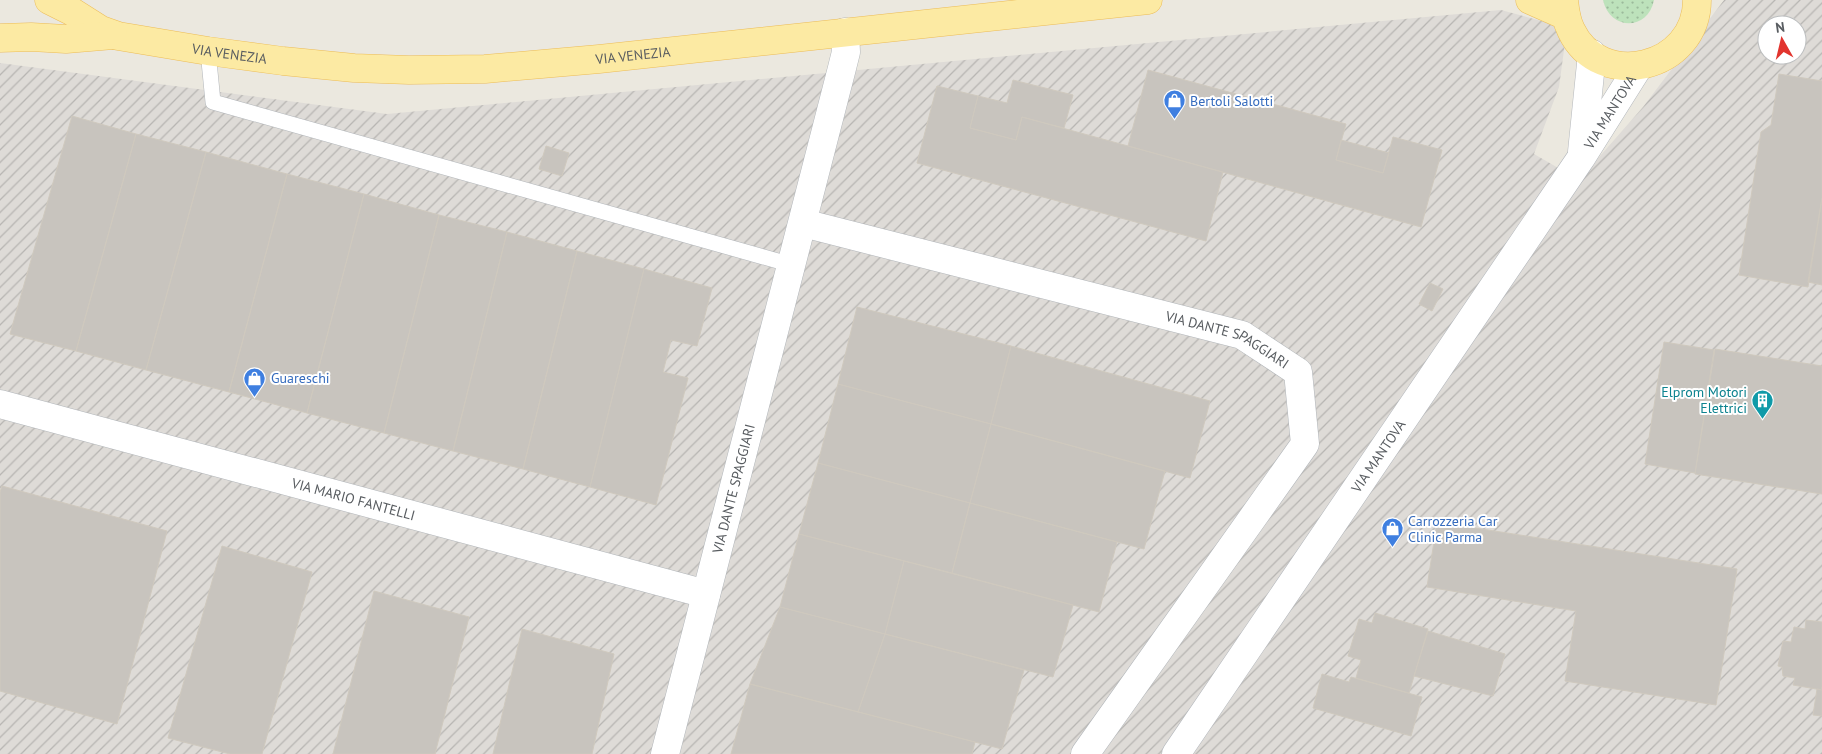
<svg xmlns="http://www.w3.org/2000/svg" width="1822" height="754" font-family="'PT Sans',sans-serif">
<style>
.industrial{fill:url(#industrial-furrows);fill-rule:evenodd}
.grass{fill:url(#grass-dots)}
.building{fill:#c8c4be;stroke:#cfc9be}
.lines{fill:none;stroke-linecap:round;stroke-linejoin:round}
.service-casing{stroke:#b2b6ba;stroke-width:16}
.minor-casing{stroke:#b2b6ba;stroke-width:29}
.secondary-casing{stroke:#b3b7bc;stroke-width:29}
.primary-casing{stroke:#ecbc57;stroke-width:29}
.service{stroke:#fff;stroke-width:15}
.minor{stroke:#fff;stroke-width:28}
.secondary{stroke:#fff;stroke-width:28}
.primary{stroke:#fceaa3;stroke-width:28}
.labels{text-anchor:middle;stroke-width:4;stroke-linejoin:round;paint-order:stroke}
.street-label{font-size:14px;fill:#585c60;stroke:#fff}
.shop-label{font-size:14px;fill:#366cbe;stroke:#fff;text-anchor:start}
.culture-label{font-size:14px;fill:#0d838f;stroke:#fff;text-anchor:end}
</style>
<defs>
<pattern id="industrial-furrows" width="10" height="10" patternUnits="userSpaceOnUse" patternTransform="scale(1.25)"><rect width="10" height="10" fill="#dedbd7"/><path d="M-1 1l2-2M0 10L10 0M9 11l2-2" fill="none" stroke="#b7b5b2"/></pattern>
<pattern id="grass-dots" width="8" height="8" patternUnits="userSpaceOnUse" patternTransform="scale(1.25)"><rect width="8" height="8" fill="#bde2bb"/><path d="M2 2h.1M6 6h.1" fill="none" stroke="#9cba9b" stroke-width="1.8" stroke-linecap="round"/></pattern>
</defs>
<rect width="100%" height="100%" fill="#ebe8df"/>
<path class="industrial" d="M1724,0H1822V754H0V63L387,114L1501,10L1567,28L1559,87L1534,154L1579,180L1643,107ZM1767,25H1797V55H1767Z"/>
<path class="grass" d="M1603,0H1654C1648,31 1610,31 1603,0Z"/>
<path class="building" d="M1148,70L1346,124L1336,160L1383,173L1393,137L1442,150L1421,227L1128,146Z
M1779,74L1822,81V198L1808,287L1739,275L1761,132L1771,125Z
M1013,80L1073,95L1064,128L1022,117L1016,140L970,128L978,96L1007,103Z
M937,86L978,96L970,128L1016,140L1022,117L1223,172L1206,241L917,163Z
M72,116L136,134L76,351L10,334Z
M136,134L206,152L146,370L76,351Z
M1341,140L1389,153L1383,173L1336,160Z
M546,146L569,153L562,176L539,169Z
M206,152L287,174L229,392L146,370Z
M287,174L364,194L307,413L229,392Z
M364,194L439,215L384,433L307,413Z
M1822,198V285L1808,282Z
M439,215L507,232L453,451L384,433Z
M507,232L577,251L523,469L453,451Z
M577,251L644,269L590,487L523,469Z
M644,269L712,288L697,346L671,340L663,372L688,378L656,505L590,487Z
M1430,283L1443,289L1432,311L1419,304Z
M857,307L1011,346L991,424L838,384Z
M1664,342L1714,350L1695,473L1645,464Z
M1011,346L1210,401L1190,478L991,424Z
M1715,349L1822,366V494L1695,474Z
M838,384L991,424L970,503L818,463Z
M991,424L1165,471L1144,549L970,503Z
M818,463L970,503L952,573L799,534Z
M2,486L167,531L117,724L0,691V492Z
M970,503L1117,542L1099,612L952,573Z
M1437,522L1737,569L1716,705L1565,681L1576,611L1427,587Z
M799,534L904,561L885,634L780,607Z
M222,546L312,572L262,754H230L168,738Z
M904,561L1073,605L1053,677L885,634Z
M374,591L469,617L435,754H333Z
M780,607L885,634L858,712L750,684Z
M1375,613L1428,629L1409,693L1356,678L1361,660L1348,656L1359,619L1372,623Z
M1806,620L1822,622V690L1793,685L1795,678L1783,676L1782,667L1778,666L1783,641L1791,642L1794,627L1805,629Z
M522,629L614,654L592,754H493Z
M1428,631L1505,654L1493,696L1414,676Z
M885,634L1024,670L1002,749L858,712Z
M1322,674L1349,682L1351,677L1422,697L1411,736L1313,708Z
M750,684L975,742L972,754H731Z
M1822,687V716L1813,715L1817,689L1822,690Z"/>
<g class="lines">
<defs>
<path id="service" d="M208,51L213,102L792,265"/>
<g id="minor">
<path id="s1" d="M803,223L1242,335L1298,372L1305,444L1085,754"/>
<path id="s2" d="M0,404L706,594"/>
<path id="s3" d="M665,754L842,68L846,52L845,32"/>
</g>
<g id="secondary">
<path d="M1582,152L1592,54"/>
<path id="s4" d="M1176,754L1581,158L1639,66"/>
</g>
<g id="primary">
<path id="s5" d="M49,0L71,11L101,30L118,36L208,51L283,61L354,68L409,70L485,69L599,59L1148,0"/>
<path d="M1530,0L1566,16"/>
<path d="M1564,0C1565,11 1566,20 1571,30C1600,92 1697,69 1697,0"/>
<path d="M0,38L31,37L66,39L113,35"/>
</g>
</defs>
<use href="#service" class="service-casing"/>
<use href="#minor" class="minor-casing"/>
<use href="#secondary" class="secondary-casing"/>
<use href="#primary" class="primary-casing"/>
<use href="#service" class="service"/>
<use href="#minor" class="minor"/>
<use href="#secondary" class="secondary"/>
<use href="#primary" class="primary"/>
</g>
<defs>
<symbol id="shop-pin" viewBox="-11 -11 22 30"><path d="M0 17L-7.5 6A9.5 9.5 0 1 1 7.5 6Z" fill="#3f7fe0" stroke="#fff"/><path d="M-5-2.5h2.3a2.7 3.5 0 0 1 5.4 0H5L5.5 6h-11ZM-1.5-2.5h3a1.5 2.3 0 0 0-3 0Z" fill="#fff"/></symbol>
<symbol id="building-pin" viewBox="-11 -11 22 30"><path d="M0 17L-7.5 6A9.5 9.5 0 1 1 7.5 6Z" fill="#0f9aa8" stroke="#fff"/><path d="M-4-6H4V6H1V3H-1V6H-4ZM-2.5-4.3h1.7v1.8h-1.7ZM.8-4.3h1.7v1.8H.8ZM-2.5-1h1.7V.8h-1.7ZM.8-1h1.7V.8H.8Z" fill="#fff"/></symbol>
</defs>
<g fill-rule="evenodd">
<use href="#shop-pin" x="1162" y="88" width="25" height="34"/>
<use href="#shop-pin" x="242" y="366" width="25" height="34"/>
<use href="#building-pin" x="1750" y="388" width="25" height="34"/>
<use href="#shop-pin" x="1380" y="516" width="25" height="34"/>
</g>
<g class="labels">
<g class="street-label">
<text dy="5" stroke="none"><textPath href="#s5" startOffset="191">VIA VENEZIA</textPath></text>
<text dy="5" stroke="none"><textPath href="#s5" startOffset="596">VIA VENEZIA</textPath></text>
<text dy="5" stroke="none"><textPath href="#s4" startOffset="775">VIA MANTOVA</textPath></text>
<text dy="5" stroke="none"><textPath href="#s1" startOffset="441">VIA DANTE SPAGGIARI</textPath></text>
<text dy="5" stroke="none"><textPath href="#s4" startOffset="360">VIA MANTOVA</textPath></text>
<text dy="5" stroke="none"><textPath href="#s3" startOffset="274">VIA DANTE SPAGGIARI</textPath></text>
<text dy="5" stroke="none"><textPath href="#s2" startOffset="366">VIA MARIO FANTELLI</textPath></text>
</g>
<g class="shop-label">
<text x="1190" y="106">Bertoli Salotti</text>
<text x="271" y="383">Guareschi</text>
<text x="1408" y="526">Carrozzeria Car<tspan x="1408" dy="16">Clinic Parma</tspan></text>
</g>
<g class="culture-label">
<text x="1747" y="397">Elprom Motori<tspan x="1747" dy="16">Elettrici</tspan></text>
</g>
</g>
<g transform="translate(1782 40) rotate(352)"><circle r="24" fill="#ffffff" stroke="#bcbebf"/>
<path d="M0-4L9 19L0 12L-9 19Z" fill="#e2342e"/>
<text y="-8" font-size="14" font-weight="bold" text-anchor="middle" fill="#585c60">N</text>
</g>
</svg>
